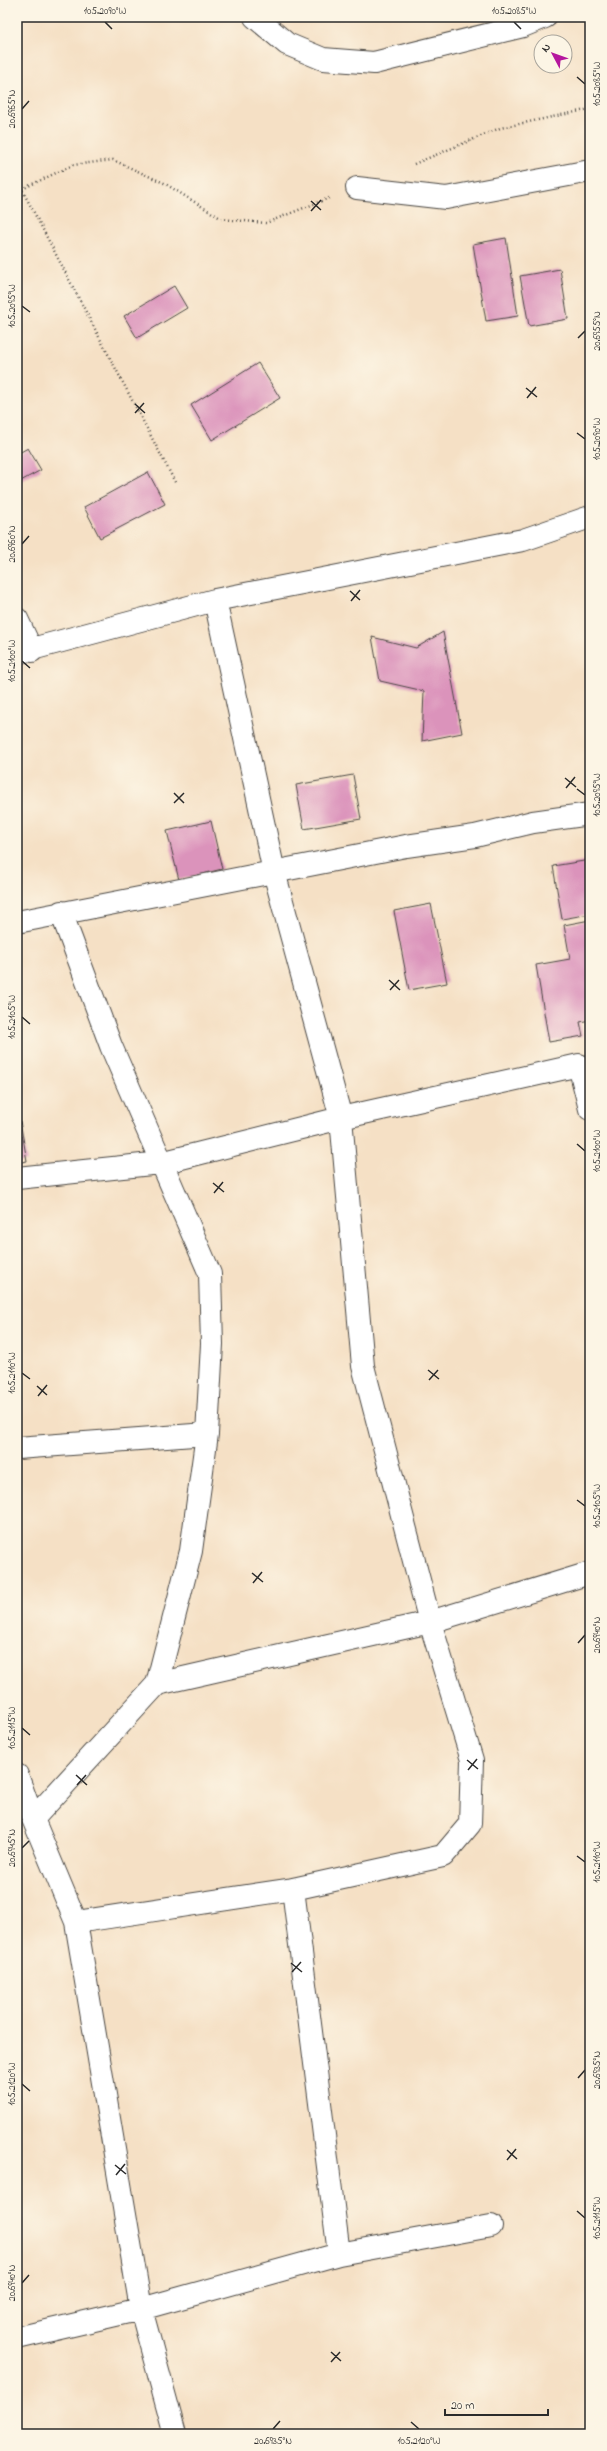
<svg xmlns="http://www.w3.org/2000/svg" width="607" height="2451" font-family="'Indie Flower',sans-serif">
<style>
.building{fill:#db93bb}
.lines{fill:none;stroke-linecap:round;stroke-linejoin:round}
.minor-casing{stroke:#494642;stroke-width:24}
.path{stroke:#494642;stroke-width:2.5;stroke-dasharray:1 3;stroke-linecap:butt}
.minor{stroke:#fff;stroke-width:22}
.ticks{fill:none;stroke:#2b2b2b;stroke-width:1.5}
.neatline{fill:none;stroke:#2b2b2b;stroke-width:1.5}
.ticks-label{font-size:10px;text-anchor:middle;fill:#2b2b2b}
</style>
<rect width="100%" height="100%" fill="#fcf5e5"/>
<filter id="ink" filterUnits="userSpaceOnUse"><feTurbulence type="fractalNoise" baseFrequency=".025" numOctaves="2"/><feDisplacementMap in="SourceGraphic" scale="8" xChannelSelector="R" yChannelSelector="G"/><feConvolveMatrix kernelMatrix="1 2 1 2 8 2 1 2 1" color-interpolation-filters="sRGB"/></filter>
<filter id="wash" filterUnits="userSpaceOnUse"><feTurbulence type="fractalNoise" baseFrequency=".012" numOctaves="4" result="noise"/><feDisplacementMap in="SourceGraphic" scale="16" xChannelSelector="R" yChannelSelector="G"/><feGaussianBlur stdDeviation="0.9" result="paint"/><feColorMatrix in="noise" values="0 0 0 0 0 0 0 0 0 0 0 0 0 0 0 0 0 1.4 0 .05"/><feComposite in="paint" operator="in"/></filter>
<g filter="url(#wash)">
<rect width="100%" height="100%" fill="#f5e0c5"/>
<g id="blocks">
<path class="building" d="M506,238L518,316L486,321L473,244Z
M560,269L568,319L529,326L520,276Z
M174,286L187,308L137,338L124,316Z
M258,363L280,398L212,440L191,405Z
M28,448L41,470L17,483V454Z
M148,472L165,504L100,538L84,507Z
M443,632L462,733L422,741L424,691L380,681L372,637L416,648Z
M353,775L361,819L304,829L296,785Z
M211,821L222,869L179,880L167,831Z
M590,860V914L562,919L553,866Z
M431,904L447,983L409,990L394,911Z
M590,920V1020L580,1022L583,1036L549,1042L536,965L570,959L564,925Z
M17,1115H19L27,1161L17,1163Z"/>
</g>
</g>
<g filter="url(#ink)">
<use href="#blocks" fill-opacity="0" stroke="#494642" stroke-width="1"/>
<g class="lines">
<defs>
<path id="minor" d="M255,17L287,44L323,59L374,63L523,26L545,17
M357,188L446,198L590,171
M17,619L32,651
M17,653L215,600L523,540L590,517
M17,922L406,846L475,836L533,822L590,814
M17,1178L161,1163L341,1118L579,1065L590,1109
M17,1448L207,1434
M157,1684L430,1622L590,1573
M17,1775L33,1819L76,1922L141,2309L175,2434
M33,1819L157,1684L191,1551L207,1434L212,1344L210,1274L111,1046L61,912
M293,1889L339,2254L491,2226
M76,1922L293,1889L443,1856L470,1824L472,1760L430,1622L363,1366L341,1118L274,872L215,600
M17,2338L141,2309L339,2254"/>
</defs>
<use href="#minor" class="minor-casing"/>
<path class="path" d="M414,164L500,128L590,109
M17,180L176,484
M22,189L73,165L113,160L164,183L222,219L266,223L329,198"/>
<use href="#minor" class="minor"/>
</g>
</g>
<path class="ticks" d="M105,22L112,29M514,22L521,29M577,77L585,84M22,109L29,101M311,201L321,210M311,211L321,200M22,306L30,312M578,338L585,331M526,388L537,397M527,398L536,387M135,404L145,413M135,413L144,403M577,433L585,439M22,544L29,536M350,591L360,600M351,601L360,590M22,661L30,668M565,778L576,787M566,788L575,777M577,789L585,795M174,793L184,803M174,803L184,793M389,980L400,990M390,990L399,980M22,1017L30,1024M577,1144L585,1151M213,1183L224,1192M214,1193L223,1182M428,1370L439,1379M22,1373L30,1379M429,1380L438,1370M37,1386L47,1395M38,1396L47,1385M577,1500L585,1506M252,1573L263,1582M253,1583L262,1572M578,1643L585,1635M22,1728L30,1735M467,1760L478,1769M468,1770L477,1759M76,1775L87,1785M77,1785L86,1775M22,1848L29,1841M577,1856L585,1862M291,1963L302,1972M292,1972L301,1962M578,2078L585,2070M22,2084L30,2091M507,2150L517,2159M507,2160L516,2149M115,2165L126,2174M116,2175L125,2164M577,2211L585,2218M22,2283L29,2275M331,2352L341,2361M331,2362L340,2352M411,2422L419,2429M273,2429L280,2421"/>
<rect width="607" height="2451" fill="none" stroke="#fcf5e5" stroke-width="44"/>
<g transform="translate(553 54) rotate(311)"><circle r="19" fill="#fcf5e5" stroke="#a8a49b"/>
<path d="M0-3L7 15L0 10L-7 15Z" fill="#b5179e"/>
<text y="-6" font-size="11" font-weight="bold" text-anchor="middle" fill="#2b2b2b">N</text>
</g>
<path d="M445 2409v6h103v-6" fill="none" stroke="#2b2b2b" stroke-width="2"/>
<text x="451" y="2409" font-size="12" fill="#2b2b2b" stroke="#fcf5e5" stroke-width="3" paint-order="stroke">20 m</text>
<rect x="22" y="22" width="563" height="2407" class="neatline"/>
<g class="ticks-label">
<text x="105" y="14">105.2090°W</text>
<text x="514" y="14">105.2085°W</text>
<text transform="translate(596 84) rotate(-90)" y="4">105.2085°W</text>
<text transform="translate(11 109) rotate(-90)" y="4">20.6965°N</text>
<text transform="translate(11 306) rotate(-90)" y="4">105.2095°W</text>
<text transform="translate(596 331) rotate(-90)" y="4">20.6955°N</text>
<text transform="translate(596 439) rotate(-90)" y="4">105.2090°W</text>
<text transform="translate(11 544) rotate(-90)" y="4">20.6960°N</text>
<text transform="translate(11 661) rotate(-90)" y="4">105.2100°W</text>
<text transform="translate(596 795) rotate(-90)" y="4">105.2095°W</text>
<text transform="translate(11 1017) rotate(-90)" y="4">105.2105°W</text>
<text transform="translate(596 1151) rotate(-90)" y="4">105.2100°W</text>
<text transform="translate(11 1373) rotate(-90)" y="4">105.2110°W</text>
<text transform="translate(596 1506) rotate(-90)" y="4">105.2105°W</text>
<text transform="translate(596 1635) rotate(-90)" y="4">20.6940°N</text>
<text transform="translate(11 1728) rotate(-90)" y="4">105.2115°W</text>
<text transform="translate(11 1848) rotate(-90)" y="4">20.6945°N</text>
<text transform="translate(596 1862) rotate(-90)" y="4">105.2110°W</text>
<text transform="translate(596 2070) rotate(-90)" y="4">20.6935°N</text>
<text transform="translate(11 2084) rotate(-90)" y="4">105.2120°W</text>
<text transform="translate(596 2218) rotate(-90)" y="4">105.2115°W</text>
<text transform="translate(11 2283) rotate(-90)" y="4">20.6940°N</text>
<text x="273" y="2444">20.6935°N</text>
<text x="419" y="2444">105.2120°W</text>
</g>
</svg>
